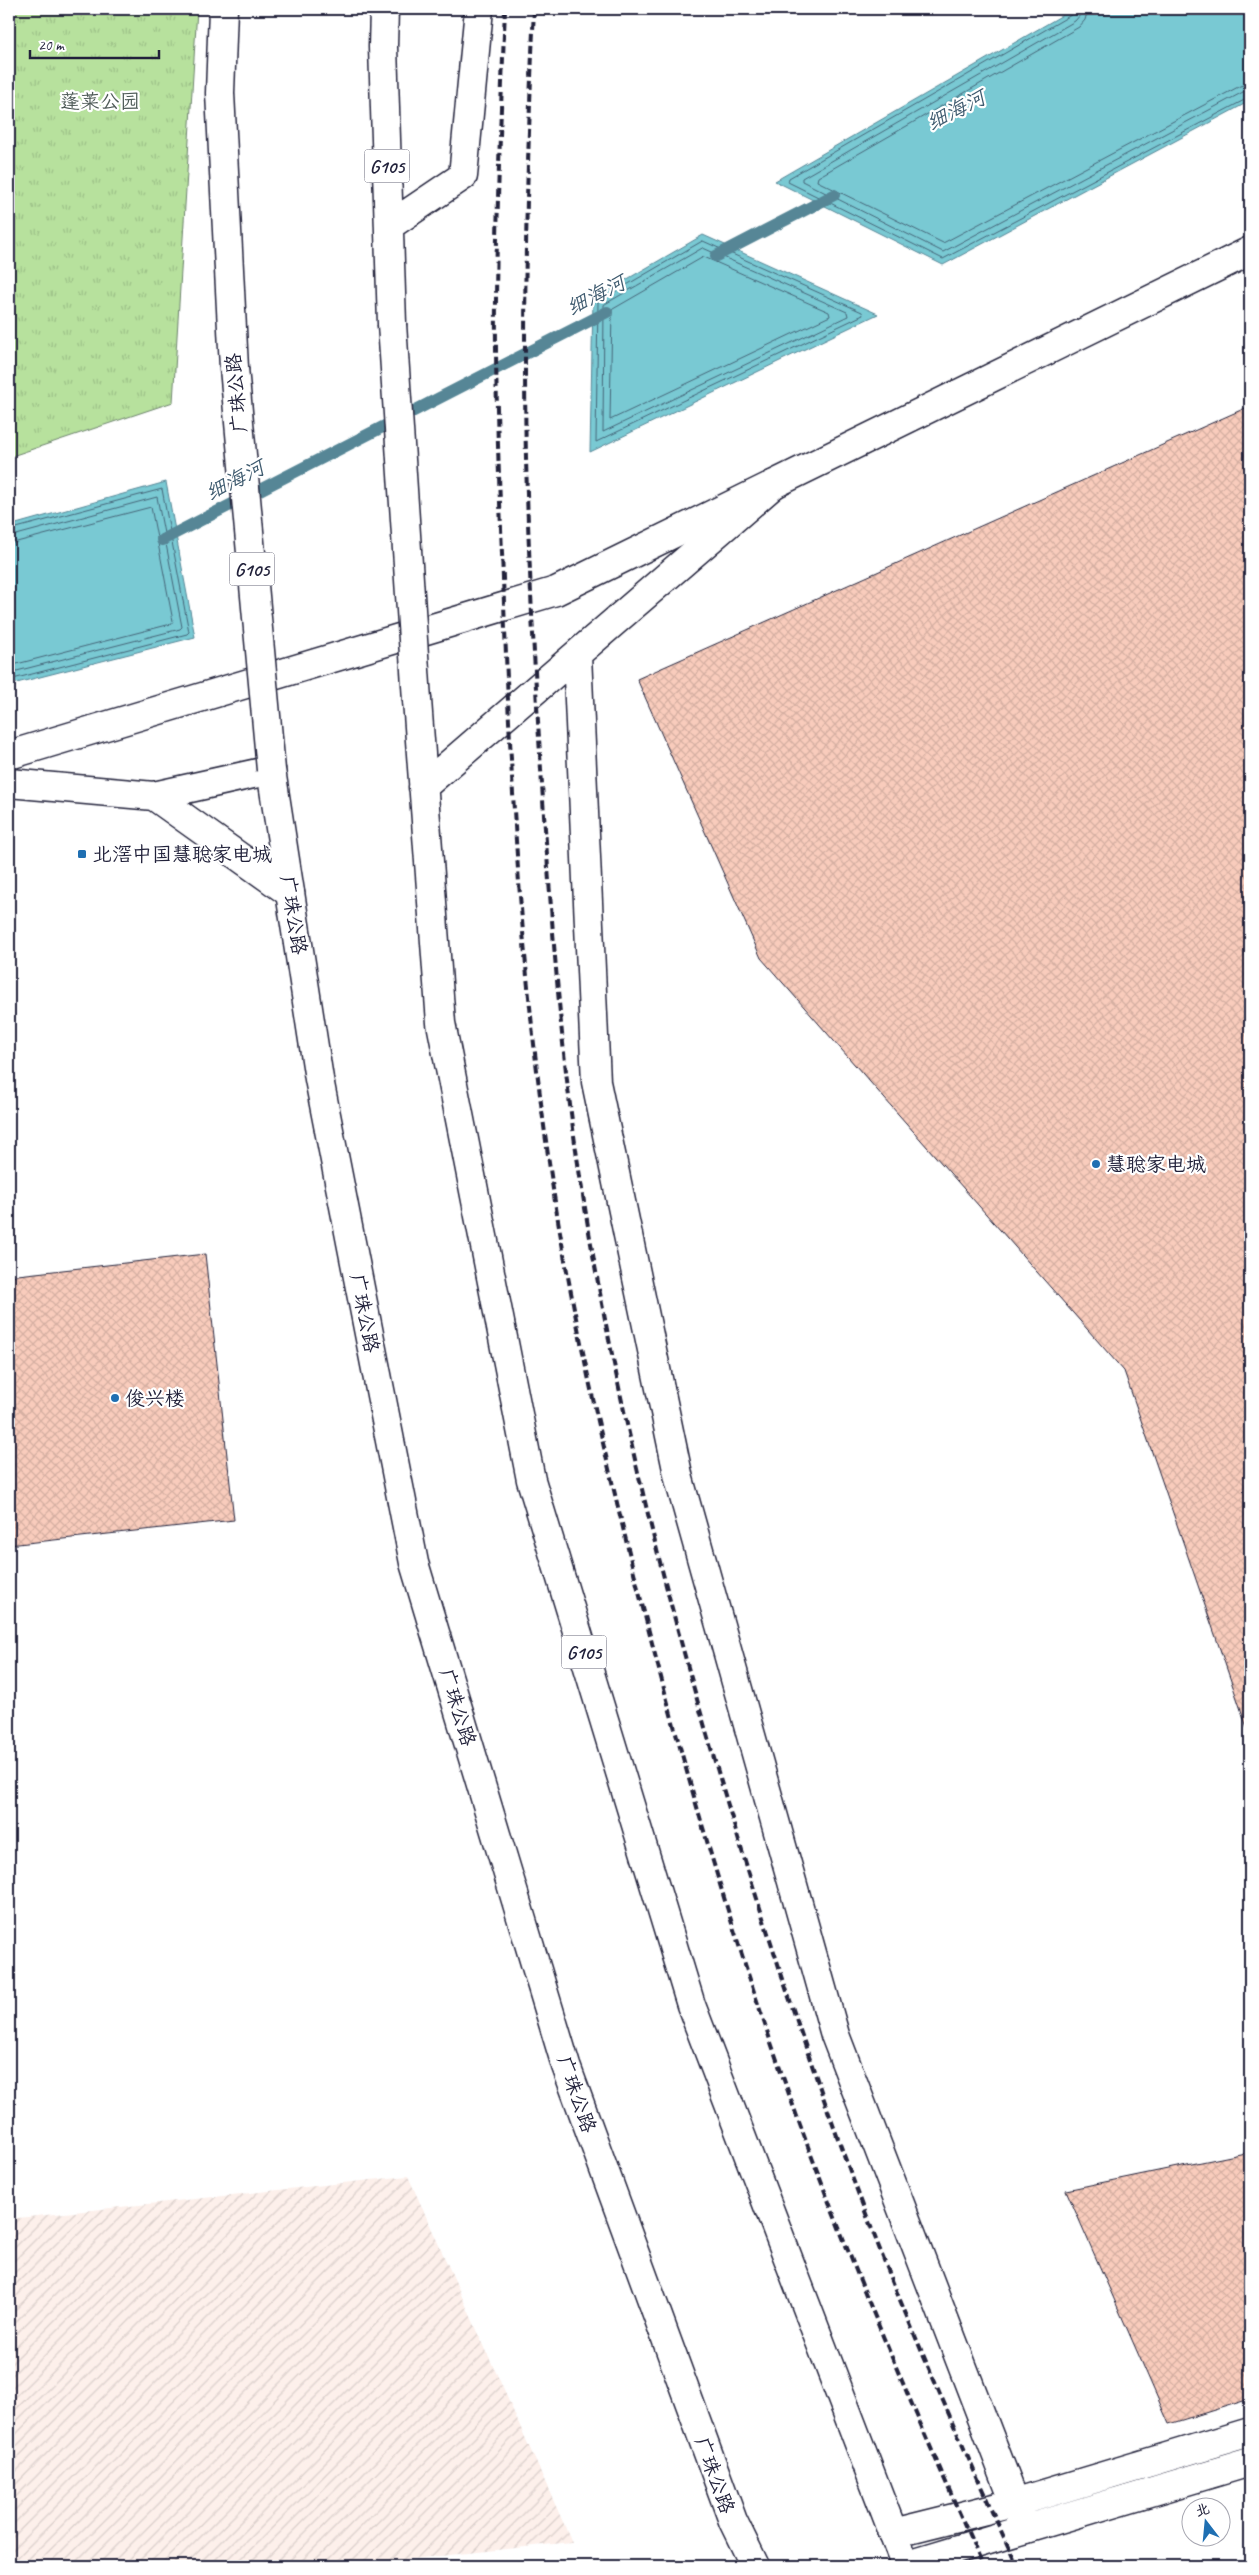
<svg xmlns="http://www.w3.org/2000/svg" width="1259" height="2575" font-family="Caveat,'LXGW WenKai TC',sans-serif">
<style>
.industrial{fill:url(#industrial-furrows)}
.park{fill:url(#park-tufts);stroke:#6c826c}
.water{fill:#79c9d3;stroke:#568696}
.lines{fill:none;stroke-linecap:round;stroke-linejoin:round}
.shore{stroke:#456578;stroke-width:1}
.stream{stroke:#568696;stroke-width:12}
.building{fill:url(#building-cross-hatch);stroke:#22223b}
.tertiary-casing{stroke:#22223b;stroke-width:31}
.trunk-casing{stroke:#22223b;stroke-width:31}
.tertiary{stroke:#fff;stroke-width:28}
.trunk{stroke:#fff;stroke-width:28}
.rail{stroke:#22223b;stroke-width:4;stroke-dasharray:8 4;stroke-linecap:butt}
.trunk-bridge-casing{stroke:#22223b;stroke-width:31;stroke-linecap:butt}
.trunk-bridge{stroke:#fff;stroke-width:28}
.poi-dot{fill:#1f6fb2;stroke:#fff;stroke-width:2}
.labels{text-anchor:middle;stroke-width:4.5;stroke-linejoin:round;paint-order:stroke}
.shield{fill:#fff;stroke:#646476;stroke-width:1}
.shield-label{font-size:19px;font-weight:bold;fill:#22223b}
.park-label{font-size:20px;fill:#4f5b58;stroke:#fff}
.street-label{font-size:20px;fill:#22223b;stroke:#fff}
.poi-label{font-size:20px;fill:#22223b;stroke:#fff;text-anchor:start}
.water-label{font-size:21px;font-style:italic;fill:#405c70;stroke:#fff}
</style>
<defs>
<pattern id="industrial-furrows" width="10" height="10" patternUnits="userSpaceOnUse" patternTransform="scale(1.25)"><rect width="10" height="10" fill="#fdf0eb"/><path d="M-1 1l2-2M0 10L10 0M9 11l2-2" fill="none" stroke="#d9ceca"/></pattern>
<pattern id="park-tufts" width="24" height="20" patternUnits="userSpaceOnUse" patternTransform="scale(1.25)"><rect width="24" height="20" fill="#b7e19d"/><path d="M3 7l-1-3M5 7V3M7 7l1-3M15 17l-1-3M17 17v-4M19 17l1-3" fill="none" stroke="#9dc188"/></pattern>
<pattern id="building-cross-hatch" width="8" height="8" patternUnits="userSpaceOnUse" patternTransform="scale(1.25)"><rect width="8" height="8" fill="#f9ccbc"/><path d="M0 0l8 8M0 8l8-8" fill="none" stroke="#d5afa2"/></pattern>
</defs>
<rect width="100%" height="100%" fill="#fff"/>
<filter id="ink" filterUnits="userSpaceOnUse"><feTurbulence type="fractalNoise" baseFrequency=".02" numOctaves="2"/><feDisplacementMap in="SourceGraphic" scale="10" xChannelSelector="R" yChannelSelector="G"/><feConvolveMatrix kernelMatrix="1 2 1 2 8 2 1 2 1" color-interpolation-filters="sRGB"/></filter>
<g filter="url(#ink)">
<path class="industrial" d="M408,2176L572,2542L345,2566H9V2219Z"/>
<path class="park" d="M9,9H197L173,402L9,457Z"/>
<path class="water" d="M1073,9H1250V101L943,265L775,181Z
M703,235L878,314L590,452L593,299Z
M166,482L195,637L9,685V526Z"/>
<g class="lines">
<path class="shore" d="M1074,9L1071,15L789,178L788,182L943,259L1250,97
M1081,9L1080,15L1075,21L802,178V181L943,252L1243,92L1250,91
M1088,9L1085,20L1079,27L818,177L817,181L943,243L1240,86L1250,83
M703,241L862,312L863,315L596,442L598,302Z
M703,248L847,312L848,316L603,432L604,305Z
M704,257L829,312L830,316L610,420L612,310Z
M9,530L162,489L189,632L187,634L9,680
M9,537L157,497L182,627L180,629L9,673
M9,544L151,507L173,621L171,624L9,666"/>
<path class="stream" d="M716,256L834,195
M162,540L607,312"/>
</g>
<path class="building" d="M1250,406V1736L1124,1371L761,958L637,679Z
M205,1254L234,1520L9,1545V1276Z
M1250,2152V2399L1169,2424L1066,2190Z"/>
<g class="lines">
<defs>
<path id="tertiary" d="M9,755L556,591L1250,251
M9,783L154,796L271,770
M154,796L290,893
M893,2533L1014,2503L1250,2432
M905,2565L1250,2462"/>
<path id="trunk" d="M223,9L220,93L234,368
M384,9L383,47L392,324
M389,226L463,176L479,9
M577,655L596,1082L679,1479L835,2035L1025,2529
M417,700L441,1023L531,1480L691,2005L906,2566
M271,770L319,1079L414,1563L566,2066L733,2521L755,2566
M423,787L773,485"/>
</defs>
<use href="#tertiary" class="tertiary-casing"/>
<use href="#trunk" class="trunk-casing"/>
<use href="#tertiary" class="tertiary"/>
<use href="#trunk" class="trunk"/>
<path class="rail" d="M505,9C501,106 497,202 496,299C495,409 501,520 505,630C512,810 524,991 550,1169C568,1292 595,1412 624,1532C675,1741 735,1950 810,2152C862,2292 922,2429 983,2566
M534,9C527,158 523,308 526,458C529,577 536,696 544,815C553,933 561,1053 579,1170C614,1400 673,1628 742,1851C789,2002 840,2153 900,2300C937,2389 977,2478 1017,2566"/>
<defs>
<path id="trunk-bridge" d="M392,324L417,700
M234,368L271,770"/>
</defs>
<use href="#trunk-bridge" class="trunk-bridge-casing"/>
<use href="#trunk-bridge" class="trunk-bridge"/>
</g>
</g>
<g class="poi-dot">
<rect x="77" y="849" width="10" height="10" rx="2.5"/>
<circle cx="1096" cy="1164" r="5"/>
<circle cx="115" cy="1398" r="5"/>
</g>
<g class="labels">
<g class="shield">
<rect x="364.5" y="149.5" width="45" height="33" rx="4"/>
<rect x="229.5" y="552.5" width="45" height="33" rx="4"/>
<rect x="561.5" y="1635.5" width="45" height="33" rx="4"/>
</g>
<g class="shield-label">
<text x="387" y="173">G105</text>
<text x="252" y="576">G105</text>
<text x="584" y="1659">G105</text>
</g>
<g class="park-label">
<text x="100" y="108">蓬莱公园</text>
</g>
<g class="street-label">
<text transform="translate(236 393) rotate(-95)" y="7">广珠公路</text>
<text transform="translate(294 915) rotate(81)" y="7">广珠公路</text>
<text transform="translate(365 1313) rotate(79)" y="7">广珠公路</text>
<text transform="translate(458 1707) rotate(73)" y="7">广珠公路</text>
<text transform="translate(577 2094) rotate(71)" y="7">广珠公路</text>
<text transform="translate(715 2475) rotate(70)" y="7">广珠公路</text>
</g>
<g class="poi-label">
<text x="92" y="861">北滘中国慧聪家电城</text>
<text x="1106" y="1171">慧聪家电城</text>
<text x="125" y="1405">俊兴楼</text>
</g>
<g class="water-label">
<text transform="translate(956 110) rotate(-27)" y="7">细海河</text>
<text transform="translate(596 295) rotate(-27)" y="7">细海河</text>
<text transform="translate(235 480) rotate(-27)" y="7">细海河</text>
</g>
</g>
<rect width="1259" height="2575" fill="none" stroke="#fff" stroke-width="30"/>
<rect x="15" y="15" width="1229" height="2545" fill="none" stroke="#22223b" stroke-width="2" filter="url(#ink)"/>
<g transform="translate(1206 2522) rotate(344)"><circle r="24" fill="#ffffff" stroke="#a7a7b1"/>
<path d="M0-4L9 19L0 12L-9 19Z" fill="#1f6fb2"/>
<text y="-8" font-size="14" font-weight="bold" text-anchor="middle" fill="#22223b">北</text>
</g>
<path d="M30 50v8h129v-8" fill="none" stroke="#22223b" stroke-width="2.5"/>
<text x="38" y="50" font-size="15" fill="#22223b" stroke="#ffffff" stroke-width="4" paint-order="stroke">20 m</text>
</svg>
